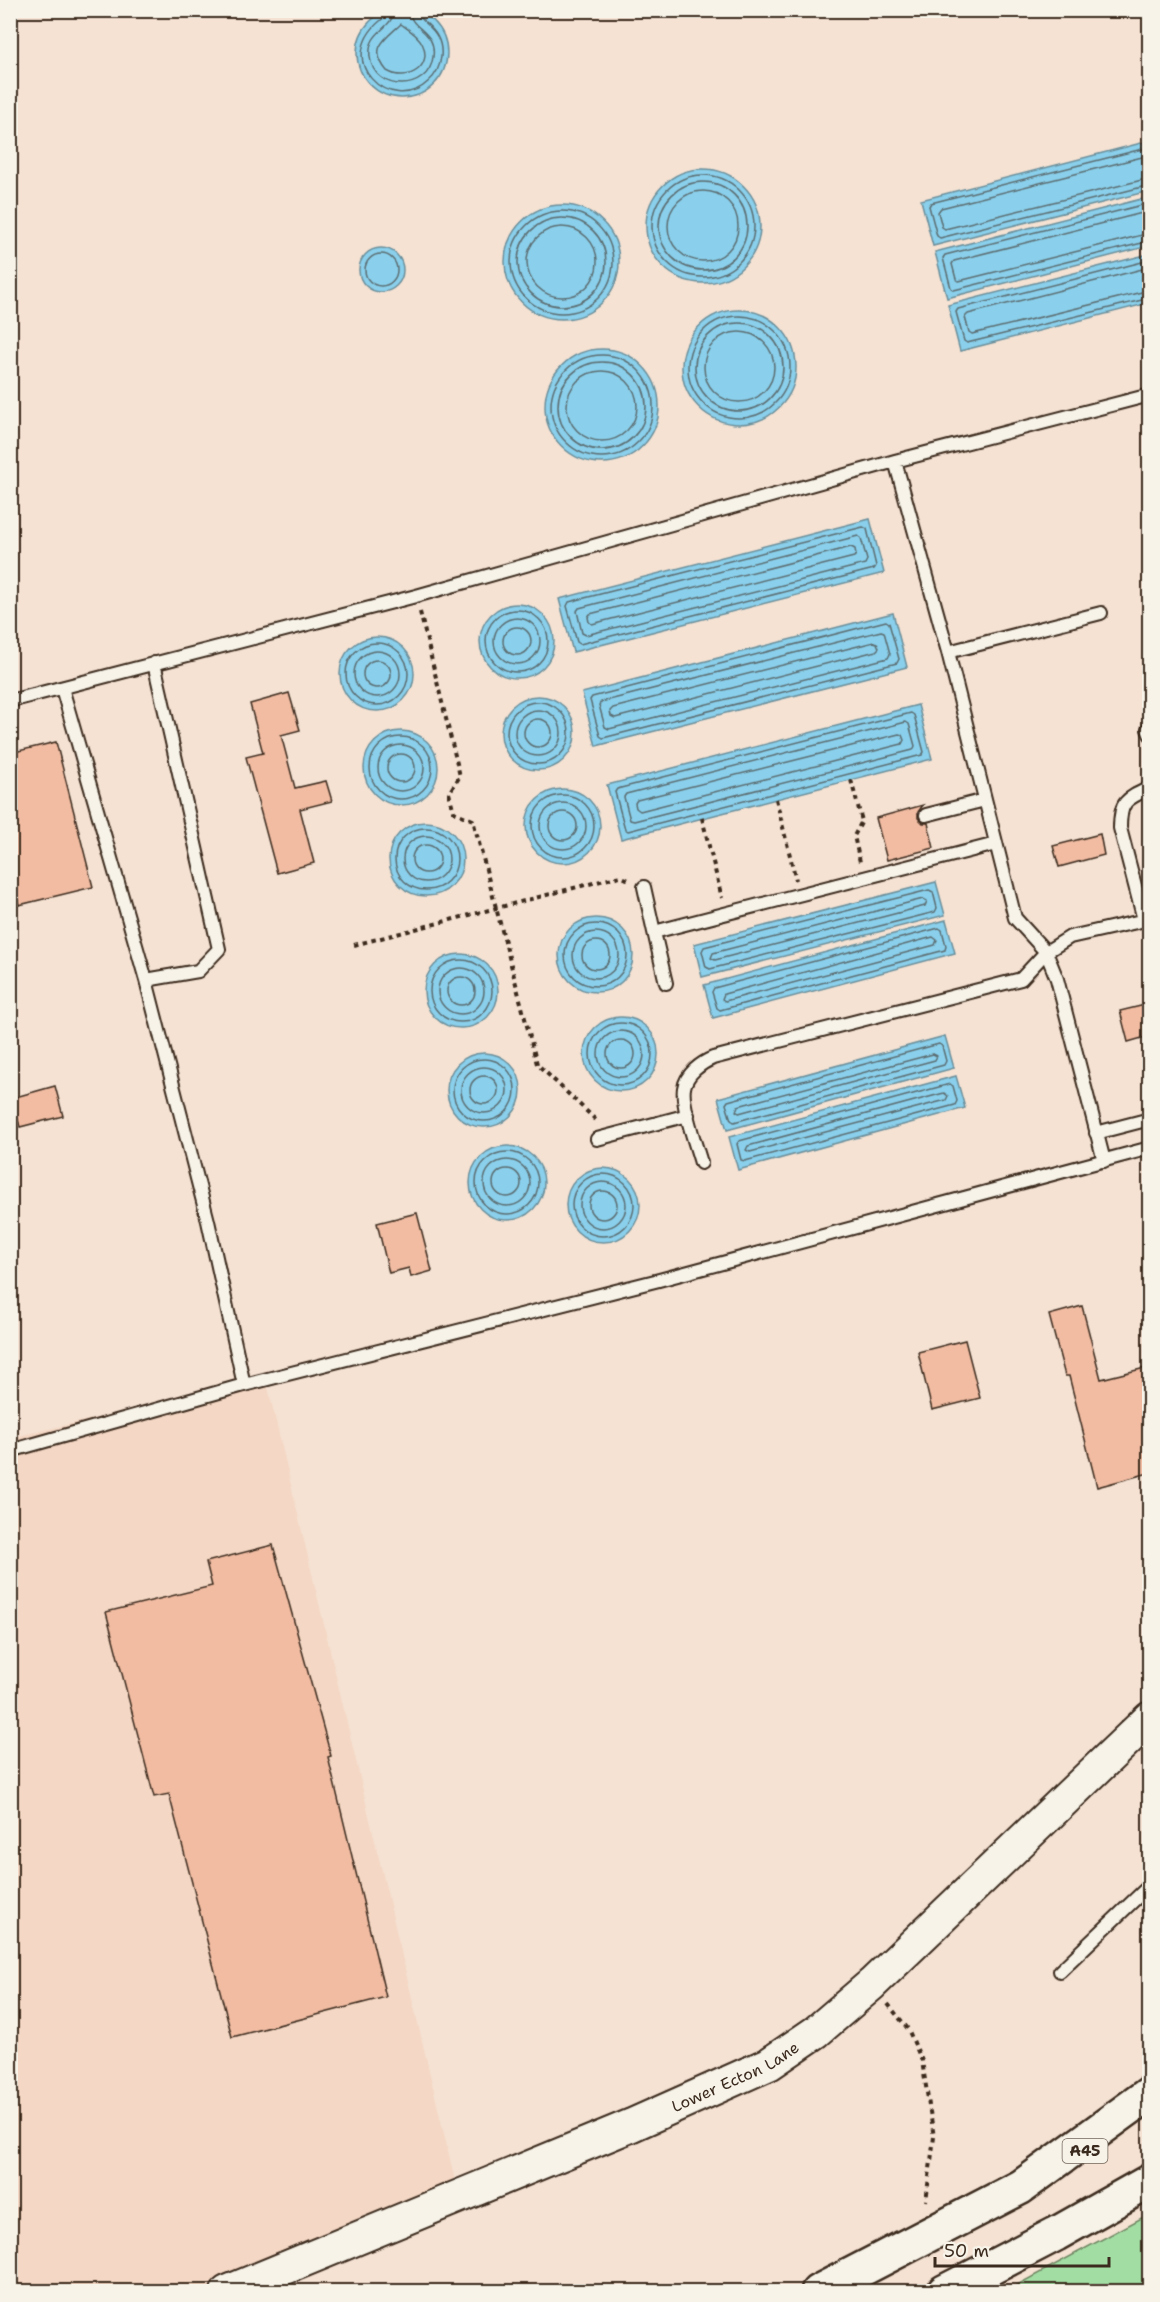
<svg xmlns="http://www.w3.org/2000/svg" width="1160" height="2302" font-family="'Shantell Sans',sans-serif">
<style>
.built{fill:#f4d7c4}
.green{fill:#a2dea4;stroke:#6e8461;stroke-width:1.5}
.water{fill:#8ad0ec;stroke:#6a8e9a;stroke-width:1.5}
.lines{fill:none;stroke-linecap:round;stroke-linejoin:round}
.shore{stroke:#5b6c70;stroke-width:1.5}
.building{fill:#f1bca2;stroke:#3b2a1e;stroke-width:1.5}
.service-casing{stroke:#3b2a1e;stroke-width:16}
.tertiary-casing{stroke:#3b2a1e;stroke-width:36}
.trunk-casing{stroke:#3b2a1e;stroke-width:38}
.path{stroke:#3b2a1e;stroke-width:4;stroke-dasharray:4.5 4.5;stroke-linecap:butt}
.service{stroke:#f7f3e8;stroke-width:12}
.tertiary{stroke:#f7f3e8;stroke-width:32}
.trunk{stroke:#f7f3e8;stroke-width:33}
.labels{text-anchor:middle;stroke-width:4.5;stroke-linejoin:round;paint-order:stroke}
.shield{fill:#f7f3e8;stroke:#73665b;stroke-width:1.5}
.shield-label{font-size:15px;font-weight:bold;fill:#3b2a1e}
.street-label{font-size:16px;fill:#3b2a1e;stroke:#f7f3e8}
</style>
<rect width="100%" height="100%" fill="#f5e2d3"/>
<filter id="ink" filterUnits="userSpaceOnUse"><feTurbulence type="fractalNoise" baseFrequency=".0167" numOctaves="2"/><feDisplacementMap in="SourceGraphic" scale="12" xChannelSelector="R" yChannelSelector="G"/><feConvolveMatrix kernelMatrix="1 2 1 2 8 2 1 2 1" color-interpolation-filters="sRGB"/></filter>
<g filter="url(#ink)">
<path class="built" d="M266,1379L461,2206L248,2291H11L10,1426L14,1437Z"/>
<path class="green" d="M1149,2214V2291H1006Z"/>
<path class="water" d="M357 53a45 45 0 1 1 90 0a45 45 0 1 1-90 0Z
M1149,141V191L933,246L921,200Z
M646 226a57 57 0 1 1 114 0a57 57 0 1 1-114 0Z
M1149,197V246L947,298L935,252Z
M505 262a57 57 0 1 1 114 0a57 57 0 1 1-114 0Z
M359 270a22 22 0 1 1 44 0a22 22 0 1 1-44 0Z
M1149,254V303L960,351L948,305Z
M682 367a57 57 0 1 1 114 0a57 57 0 1 1-114 0Z
M545 406a57 57 0 1 1 114 0a57 57 0 1 1-114 0Z
M870,519L884,573L573,652L559,599Z
M480 641a37 37 0 1 1 74 0a37 37 0 1 1-74 0Z
M893,613L907,667L596,746L582,693Z
M340 674a37 37 0 1 1 74 0a37 37 0 1 1-74 0Z
M501 733a37 37 0 1 1 74 0a37 37 0 1 1-74 0Z
M918,705L932,759L621,839L607,785Z
M364 768a37 37 0 1 1 74 0a37 37 0 1 1-74 0Z
M526 826a37 37 0 1 1 74 0a37 37 0 1 1-74 0Z
M389 859a37 37 0 1 1 74 0a37 37 0 1 1-74 0Z
M936,882L945,915L702,977L694,944Z
M559 955a37 37 0 1 1 74 0a37 37 0 1 1-74 0Z
M946,920L955,953L713,1018L704,985Z
M424 991a37 37 0 1 1 74 0a37 37 0 1 1-74 0Z
M584 1054a37 37 0 1 1 74 0a37 37 0 1 1-74 0Z
M945,1036L954,1068L727,1130L718,1098Z
M447 1090a37 37 0 1 1 74 0a37 37 0 1 1-74 0Z
M956,1076L965,1108L738,1170L729,1137Z
M470 1183a37 37 0 1 1 74 0a37 37 0 1 1-74 0Z
M566 1205a37 37 0 1 1 74 0a37 37 0 1 1-74 0Z"/>
<g class="lines">
<path class="shore" d="M387,10L385,17C328,59 391,118 429,81C436,75 440,65 441,57C444,28 418,23 417,10
M394,10C393,30 367,30 370,57C374,93 429,93 433,57C437,30 410,30 409,10
M401,24C408,29 418,35 422,43C434,67 407,83 387,71C368,48 385,39 401,24Z
M1150,147L931,203L929,206L937,236L940,238L1150,185
M1150,155L941,208L938,212L942,227L945,229L1150,178
M652 226a51 51 0 1 1 102 0a51 51 0 1 1-102 0Z
M659 226a44 44 0 1 1 88 0a44 44 0 1 1-88 0Z
M668 226a35 35 0 1 1 70 0a35 35 0 1 1-70 0Z
M1150,203L945,255L943,258L951,288L954,290L1150,241
M511 262a51 51 0 1 1 102 0a51 51 0 1 1-102 0Z
M1150,211L954,261L952,264L956,279L959,281L1150,233
M518 262a44 44 0 1 1 88 0a44 44 0 1 1-88 0Z
M527 262a35 35 0 1 1 70 0a35 35 0 1 1-70 0Z
M365 270a16 16 0 1 1 32 0a16 16 0 1 1-32 0Z
M1150,260L958,309L956,312L964,341L967,343L1150,298
M1150,267L968,314L965,317L969,332L972,334L1150,290
M688 367a51 51 0 1 1 102 0a51 51 0 1 1-102 0Z
M695 367a44 44 0 1 1 88 0a44 44 0 1 1-88 0Z
M704 367a35 35 0 1 1 70 0a35 35 0 1 1-70 0Z
M551 406a51 51 0 1 1 102 0a51 51 0 1 1-102 0Z
M558 406a44 44 0 1 1 88 0a44 44 0 1 1-88 0Z
M567 406a35 35 0 1 1 70 0a35 35 0 1 1-70 0Z
M863,527L867,529L876,566L874,569L580,644L577,642L567,606L569,602Z
M858,536L861,538L867,560L865,564L586,635L582,633L577,611L579,608Z
M851,547L855,549L856,555L854,557L592,624L589,622L588,617L590,614Z
M486 641a31 31 0 1 1 62 0a31 31 0 1 1-62 0Z
M494 641a23 23 0 1 1 46 0a23 23 0 1 1-46 0Z
M886,621L889,623L899,659L897,663L603,738L600,736L590,700L592,697Z
M503 641a14 14 0 1 1 28 0a14 14 0 1 1-28 0Z
M881,631L884,632L890,654L888,658L609,729L605,727L599,705L601,702Z
M874,642L877,643L879,648L876,651L615,718L611,716L610,711L613,708Z
M346 674a31 31 0 1 1 62 0a31 31 0 1 1-62 0Z
M354 674a23 23 0 1 1 46 0a23 23 0 1 1-46 0Z
M363 674a14 14 0 1 1 28 0a14 14 0 1 1-28 0Z
M507 733a31 31 0 1 1 62 0a31 31 0 1 1-62 0Z
M515 733a23 23 0 1 1 46 0a23 23 0 1 1-46 0Z
M911,713L914,715L924,752L922,755L628,831L625,829L615,792L617,789Z
M524 733a14 14 0 1 1 28 0a14 14 0 1 1-28 0Z
M906,722L909,724L915,746L913,750L634,821L630,820L624,797L626,794Z
M899,734L902,735L904,740L902,744L640,811L636,808L635,803L637,800Z
M370 768a31 31 0 1 1 62 0a31 31 0 1 1-62 0Z
M378 768a23 23 0 1 1 46 0a23 23 0 1 1-46 0Z
M387 768a14 14 0 1 1 28 0a14 14 0 1 1-28 0Z
M532 826a31 31 0 1 1 62 0a31 31 0 1 1-62 0Z
M540 826a23 23 0 1 1 46 0a23 23 0 1 1-46 0Z
M549 826a14 14 0 1 1 28 0a14 14 0 1 1-28 0Z
M395 859a31 31 0 1 1 62 0a31 31 0 1 1-62 0Z
M403 859a23 23 0 1 1 46 0a23 23 0 1 1-46 0Z
M412 859a14 14 0 1 1 28 0a14 14 0 1 1-28 0Z
M929,890L933,892L937,908L935,912L710,969L706,967L702,951L704,947Z
M923,899L927,901L925,906L715,960L711,958L713,953Z
M565 955a31 31 0 1 1 62 0a31 31 0 1 1-62 0Z
M939,928L942,930L946,946L945,950L720,1010L717,1008L712,992L714,988Z
M573 955a23 23 0 1 1 46 0a23 23 0 1 1-46 0Z
M933,937L937,940L935,945L725,1001L722,999L724,994Z
M582 955a14 14 0 1 1 28 0a14 14 0 1 1-28 0Z
M430 991a31 31 0 1 1 62 0a31 31 0 1 1-62 0Z
M438 991a23 23 0 1 1 46 0a23 23 0 1 1-46 0Z
M447 991a14 14 0 1 1 28 0a14 14 0 1 1-28 0Z
M590 1054a31 31 0 1 1 62 0a31 31 0 1 1-62 0Z
M598 1054a23 23 0 1 1 46 0a23 23 0 1 1-46 0Z
M607 1054a14 14 0 1 1 28 0a14 14 0 1 1-28 0Z
M939,1044L942,1046L946,1061L944,1065L734,1122L731,1120L726,1104L728,1101Z
M933,1054L937,1056L935,1060L739,1113L736,1111L738,1106Z
M453 1090a31 31 0 1 1 62 0a31 31 0 1 1-62 0Z
M461 1090a23 23 0 1 1 46 0a23 23 0 1 1-46 0Z
M470 1090a14 14 0 1 1 28 0a14 14 0 1 1-28 0Z
M950,1084L953,1086L957,1101L955,1105L745,1161L741,1160L737,1144L739,1141Z
M944,1093L948,1096L946,1100L750,1152L746,1150L748,1146Z
M476 1183a31 31 0 1 1 62 0a31 31 0 1 1-62 0Z
M484 1183a23 23 0 1 1 46 0a23 23 0 1 1-46 0Z
M493 1183a14 14 0 1 1 28 0a14 14 0 1 1-28 0Z
M572 1205a31 31 0 1 1 62 0a31 31 0 1 1-62 0Z
M580 1205a23 23 0 1 1 46 0a23 23 0 1 1-46 0Z
M589 1205a14 14 0 1 1 28 0a14 14 0 1 1-28 0Z"/>
</g>
<path class="building" d="M289,693L300,730L281,735L295,788L326,781L332,801L300,809L314,863L277,873L246,757L263,753L250,704Z
M56,742L93,887L19,905L10,871V753Z
M923,805L918,812V818L923,823H928L934,848L887,860L876,818Z
M1100,834L1104,855L1059,867L1053,846Z
M1149,1004V1036L1128,1042L1120,1011Z
M55,1086L63,1116L20,1127L12,1098Z
M417,1213L432,1271L411,1277L409,1268L389,1273L377,1223Z
M1082,1306L1101,1379L1149,1367V1473L1097,1487L1069,1376H1065L1049,1315Z
M965,1340L980,1398L932,1410L918,1352Z
M273,1545L331,1756L328,1757L386,1997L232,2037L169,1794L154,1797L106,1612L212,1586L206,1562Z"/>
<g class="lines">
<defs>
<path id="service" d="M895,461L948,652L1015,918L1046,952L1057,979L1104,1161
M948,652L1101,613
M62,688L146,980L208,1221L244,1385L659,1280L1150,1148
M10,701L416,596L895,461L1150,395
M1148,729L1150,734
M926,815L985,800
M644,887L654,932
M1144,920L1120,828C1120,801 1126,799 1150,788
M146,980L198,971L219,949L154,663
M666,983L654,932L996,844
M1096,1133L1150,1119
M597,1139L688,1115
M701,1163C696,1145 681,1105 684,1088C686,1074 701,1063 713,1058L1021,979L1046,952L1070,937L1150,919
M10,1451L244,1385
M1060,1971L1150,1885"/>
<g id="tertiary">
<path id="s1" d="M227,2292L632,2125L769,2064L816,2032L872,1984L1150,1718"/>
</g>
<path id="trunk" d="M818,2292L1021,2187L1150,2093
M944,2292L1056,2234L1150,2181"/>
</defs>
<use href="#service" class="service-casing"/>
<use href="#tertiary" class="tertiary-casing"/>
<use href="#trunk" class="trunk-casing"/>
<path class="path" d="M420,612L460,776L449,793L454,812L473,820L537,1064L598,1122
M851,780L862,821L854,836L860,862
M776,799L796,880
M702,818L722,898
M354,945L620,876L629,880
M888,2004L908,2029L922,2061L934,2137L926,2201"/>
<use href="#service" class="service"/>
<use href="#tertiary" class="tertiary"/>
<use href="#trunk" class="trunk"/>
</g>
</g>
<g class="labels">
<rect class="shield" x="1062.5" y="2139" width="45" height="24" rx="4.5"/>
<g class="shield-label">
<text x="1085" y="2156">A45</text>
</g>
<g class="street-label">
<text dy="6" stroke="none"><textPath href="#s1" startOffset="552">Lower Ecton Lane</textPath></text>
</g>
</g>
<rect width="1160" height="2302" fill="none" stroke="#f7f3e8" stroke-width="36"/>
<rect x="18" y="18" width="1124" height="2266" fill="none" stroke="#3b2a1e" stroke-width="2" filter="url(#ink)"/>
<path d="M935 2257v9h174v-9" fill="none" stroke="#3b2a1e" stroke-width="3"/>
<text x="944" y="2257" font-size="18" fill="#3b2a1e" stroke="#f7f3e8" stroke-width="4.5" paint-order="stroke">50 m</text>
</svg>
